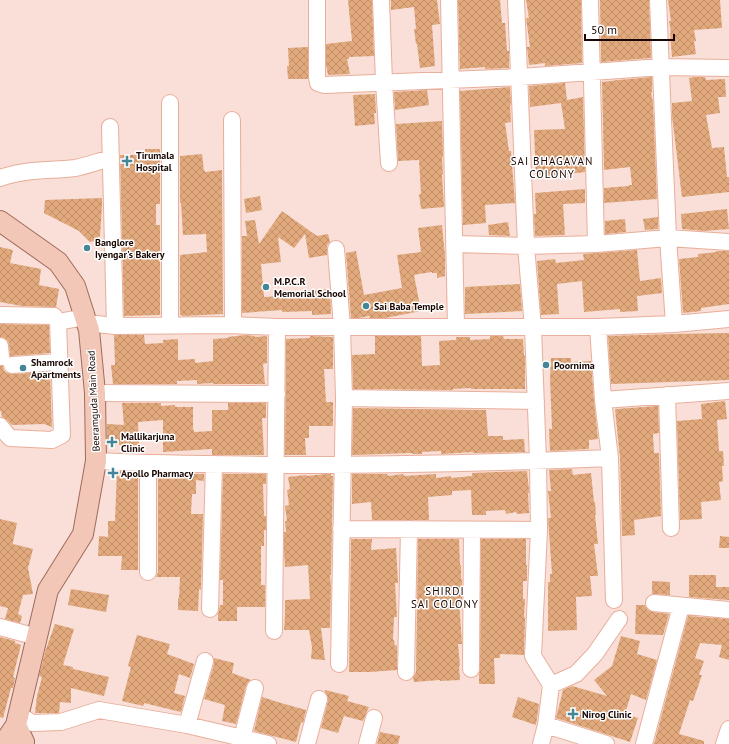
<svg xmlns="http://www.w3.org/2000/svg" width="729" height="744" font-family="'PT Sans',sans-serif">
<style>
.building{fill:url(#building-cross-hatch)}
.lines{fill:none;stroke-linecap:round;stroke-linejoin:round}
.minor-casing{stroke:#e9ae9a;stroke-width:18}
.major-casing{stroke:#a06b5a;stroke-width:22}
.minor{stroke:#fff;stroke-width:16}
.major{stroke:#f2c7b8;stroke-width:20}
.poi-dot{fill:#458598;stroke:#fff;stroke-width:1.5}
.labels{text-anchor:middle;stroke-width:3;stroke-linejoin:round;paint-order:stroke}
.poi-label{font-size:10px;font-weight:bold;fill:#190602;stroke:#fff;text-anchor:start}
.street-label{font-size:10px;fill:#190602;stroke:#fff}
.neighbourhood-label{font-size:11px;letter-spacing:1px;fill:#190602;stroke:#fff}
</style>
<defs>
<pattern id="building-cross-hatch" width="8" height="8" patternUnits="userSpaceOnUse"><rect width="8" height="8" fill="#e2a97c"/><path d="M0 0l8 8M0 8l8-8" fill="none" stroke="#c1906a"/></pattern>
</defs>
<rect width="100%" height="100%" fill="#f9dfd7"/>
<path class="building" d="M348,0H372L374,56L349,57V59H347L350,74L328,75L326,65V44L352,41Z
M391,0H437L440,24L432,25L435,66L420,68L417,44H416L414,29H416L414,7L391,10Z
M458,0H500L502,23H505L507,51H509V68L485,69V67L460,69Z
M526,0H581L582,63L545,66V63L529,65L527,47H530L526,18H529Z
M600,0H649L651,58L601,62Z
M668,0H720L722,28L694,30L696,41H694L696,54L672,57L670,33H671L669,21H671Z
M308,47V79H288L287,66H289L288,48Z
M652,77V92H651L653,103L657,199L604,203V188L629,186V185H632L630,167L604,170L602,82L618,80Z
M695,77H705L706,80L725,79L726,97H718L720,113L706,115L712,148L724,147L727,177H729V192L682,197L672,116V103L692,101L689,78Z
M565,83L567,100L583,97L585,172L536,178L534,130L565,129L561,103L530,107L529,86Z
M510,87L511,105H510L511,122L505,123L509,151H511L515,203L485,205L486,223L463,225L460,91Z
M427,90L429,105L395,110L394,92Z
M375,94L376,113H374L375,124L355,126L353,95Z
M442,121L443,157H442L443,174H442L444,207L421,209L419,194H421L419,160L398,161L396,124Z
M145,149H160V204H156V225H160V315L124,316L120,155H145Z
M202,154L204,171H205V172L222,170L223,314L182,316V315H180V255L207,252L206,234L183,235L181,203H180V156Z
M585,189V203L563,204L565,235L535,236L534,214H536L535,193Z
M260,196L262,210L246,213L244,199Z
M102,198V206L100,236L94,241L90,242L79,231L44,213L45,200Z
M727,209L729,229L704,231L682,229L681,214Z
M282,211L317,236L328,234L330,242L327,245V255L309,258L305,234L294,248L278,237L281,262L261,264L264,297L281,296V292L304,291L330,289L331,314L312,315V311L282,312V310L242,313V236H247L245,221L255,220L259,244Z
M658,217V229L645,230L643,219Z
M625,219L626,232L605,234V221Z
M508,222L510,236L489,235L488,225Z
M442,225L445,256V276L437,278V273H432V272L419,274L414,275L421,311L385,318H370L369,316L359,318H351L346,253L356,251L364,295L402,288L397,255L421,252L418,228Z
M0,247L13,250L10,263L41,269L39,285L59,289L56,307L22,306L0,302Z
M637,250L640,281L661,278L662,293L637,296L638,311L620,312V309L584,312L582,281L557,284L559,314L541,315L537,261L555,259L556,263L584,260L583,254Z
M716,251H729V304L701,308V311L683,313L679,259L698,257V254L717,252Z
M520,284L522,311L465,314V287Z
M0,324L49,325L50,353L10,356L9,345L8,341L4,338L0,337Z
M729,333V380L611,384L608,336L673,334Z
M114,335H144L145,344L163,343V340L178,339V360L195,359V363L213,361V339L228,338V337L245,335L255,336V337L267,336V363L263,364L265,384H213V383L197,384V380L177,381V384H113L111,365H115Z
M310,336L333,337V369H324L326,402H333V426H309V438H305L306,455H285L286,339L310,338Z
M375,336H421L422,366L440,365L439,341L456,340V337H470V340L490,339V336H503L504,339H523L524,356H525V389H471V388L453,389V390L353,389L352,355L375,354Z
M551,358H571V362L591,361L594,401L598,439L589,440V449L550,451L549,429H552L550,378Z
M0,366H3L4,371L7,373L12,374L50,372L52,427L44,424L12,425L7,420L2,417L1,411H0Z
M725,401L727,419L717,420L719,451H723L724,466H722L723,481L719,482L721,500L701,502L702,519L680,520L677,421L702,419L701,404Z
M122,403H161V406L175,405V407H193V430H194V432L212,431V410H228V403H266V418H262L264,455H212V449L163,452V420L138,422L139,446L123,447L122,445H107V424L124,425Z
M658,406L659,433L653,434L654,453H659L661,516L634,520L635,535L622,536L620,458L615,409Z
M353,408L486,410L488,436H503V440L524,439L525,452L473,453V452L441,454V451L422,452V454H413L412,453L352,455Z
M572,469L573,475L591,473L594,502H595L596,515H595L598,544H594L598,576H590L592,596L576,597L577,630L548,631V582H550V574H552L548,518H551L548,491H551L549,470Z
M117,471L138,472V570H121L122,556H98L99,536L108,537V521H115Z
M527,471L529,490V493H528L529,513L517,514L516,512L506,514L505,510L486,511V515H472L471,490L452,491V495L428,497L429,520H372L371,502L352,504V474H387L388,476L403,474L404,476L436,474V478L451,476V478L472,476V473Z
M158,473L204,474V481L196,480V494H192L191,514H203L201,590L199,589L198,611L178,610V598H179L180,577H156L158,572Z
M223,474H266V484H263L264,516H266V530H264V546H261V585H265V607H237V621H218V614L219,610L220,605H223V580H220Z
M326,474H331V476H333L331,575H330L331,586L330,628H321L325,660L311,659L312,647L309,630H284L285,615V600L310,599L308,565L285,567L284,552V532H286L285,521H287L285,506L289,505L287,490L290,489L288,477L306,475L307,476Z
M0,519L17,523L13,542V544L33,549L28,568L33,594L23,595L18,614L22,616L20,623L5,619L8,608L0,606Z
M720,536L729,537V548H719Z
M351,539H372L371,550L396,548L398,583H395L397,617H394L393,640H394L395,646L397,645V670L370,672H349Z
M418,539H459L460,565H461V580L462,579V600H459L462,644H458L460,666H459L460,680L440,681V680L414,682L413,678L416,672Z
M481,539H526V565H527V581H523V599H525L524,617H525L524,655L500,654V658H494L495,684H479V674L480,669Z
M689,575H716V587H729V600L689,597Z
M652,581L670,582V595L652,594Z
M71,589L109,595L106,612L68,605Z
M636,605H645L648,610L653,612L669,614L663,635L635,634Z
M688,616L729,619V660L719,657L722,645L700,643L695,658L704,661L699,675H702L693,701L690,700L679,734L704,741V744H654Z
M55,624L74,629L63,665L73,667V669L109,677L104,696L71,688V703L60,702L59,713H35L37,696L42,677L39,676L46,649Z
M137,635L170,644L167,654L194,664L190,678L179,674L174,693L185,696L181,712L144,703L143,706L122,701L131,667L128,666Z
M621,636L640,641L637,654L657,660L646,700L631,694L625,714L638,718L630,742L556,718L563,690L572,686L607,696L594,680L612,666Z
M0,637L15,641V643L21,645L13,677L15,678L13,688H11L3,718L0,717Z
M214,658L234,663L232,673L251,680L248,682L246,686L236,724L222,721L225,705L204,699L214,664Z
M325,690L349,696L347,701L369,707L363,721L344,716L338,733L321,728L328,701V697L325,692Z
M262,697L281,703L306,710L303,723L301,722L296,742L254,731Z
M518,697L539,704L536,725L512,717Z
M380,732L400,736L398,744H377Z"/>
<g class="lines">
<defs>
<path id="minor" d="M317,0V77L318,83L324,85L520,77L592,72L661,67L729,68
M381,0L384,82L389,163
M449,0L456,327
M516,0L526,246L533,328L538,461L539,530L533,656L551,685L546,725L541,744
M590,0L596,244
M658,0L668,238L674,324
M170,103V325
M232,120L233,325
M110,127L115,326
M0,178C24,169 50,171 75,168C87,166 99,161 111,158
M454,244L526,246L596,244L668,238L729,242
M336,249L342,327L344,398L339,664
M0,315L54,316L58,322L62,435L52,440L10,438L0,426
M58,322L85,317
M87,323L115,326L229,325L277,327H598L674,324L729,319
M598,327L603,400L610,458L614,600
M0,346L1,357
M12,365L59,362
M95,393L277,394
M667,395L671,528
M344,398L536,401
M603,400L729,391
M96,461C153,464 211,464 268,465C382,465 496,463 610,458
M341,529L539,530
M148,572V464
M654,603L729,610
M210,609L214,464
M0,627L37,637
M274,631L277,327
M471,669L472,530
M406,672L409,529
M551,685L576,674L595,654L619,619
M18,714L32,723L61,722L99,710L187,725L268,744
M187,725L205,661
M546,725L606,744
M242,738L255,688
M307,744L319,699
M367,744L374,718
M644,744L681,606
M724,744L729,729"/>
<path id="major" d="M0,221L58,262L75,286L89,330L95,393L96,461L83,534L48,590L16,725L6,740L5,744
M16,725L24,742L23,744"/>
</defs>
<use href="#minor" class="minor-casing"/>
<use href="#major" class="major-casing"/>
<use href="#minor" class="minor"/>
<use href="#major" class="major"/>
</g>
<g class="poi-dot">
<path d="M125 155h4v4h4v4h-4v4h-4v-4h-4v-4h4z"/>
<circle cx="87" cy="248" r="4"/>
<circle cx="266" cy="287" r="4"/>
<circle cx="366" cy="306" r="4"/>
<circle cx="546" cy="365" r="4"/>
<circle cx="23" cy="368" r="4"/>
<path d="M110 436h4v4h4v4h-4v4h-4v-4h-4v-4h4z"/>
<path d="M111 467h4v4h4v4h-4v4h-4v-4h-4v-4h4z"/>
<path d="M571 708h4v4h4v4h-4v4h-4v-4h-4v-4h4z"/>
</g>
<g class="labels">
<g class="poi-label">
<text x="136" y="159">Tirumala<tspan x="136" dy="12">Hospital</tspan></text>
<text x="95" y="246">Banglore<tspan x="95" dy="12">Iyengar's Bakery</tspan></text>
<text x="274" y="285">M.P.C.R<tspan x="274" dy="12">Memorial School</tspan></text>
<text x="374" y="310">Sai Baba Temple</text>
<text x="31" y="366">Shamrock<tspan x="31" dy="12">Apartments</tspan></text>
<text x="554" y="369">Poornima</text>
<text x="121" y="440">Mallikarjuna<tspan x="121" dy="12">Clinic</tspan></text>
<text x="121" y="477">Apollo Pharmacy</text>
<text x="582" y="718">Nirog Clinic</text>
</g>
<g class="street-label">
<text transform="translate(93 401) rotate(-93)" y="4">Beeramguda Main Road</text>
</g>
<g class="neighbourhood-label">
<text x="552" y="165">SAI BHAGAVAN<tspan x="552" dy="13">COLONY</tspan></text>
<text x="445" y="595">SHIRDI<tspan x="445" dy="13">SAI COLONY</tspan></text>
</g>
</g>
<path d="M585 34v6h89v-6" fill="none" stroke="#190602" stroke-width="2"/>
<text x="591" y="34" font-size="12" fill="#190602" stroke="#ffffff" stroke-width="3" paint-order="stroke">50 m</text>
</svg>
